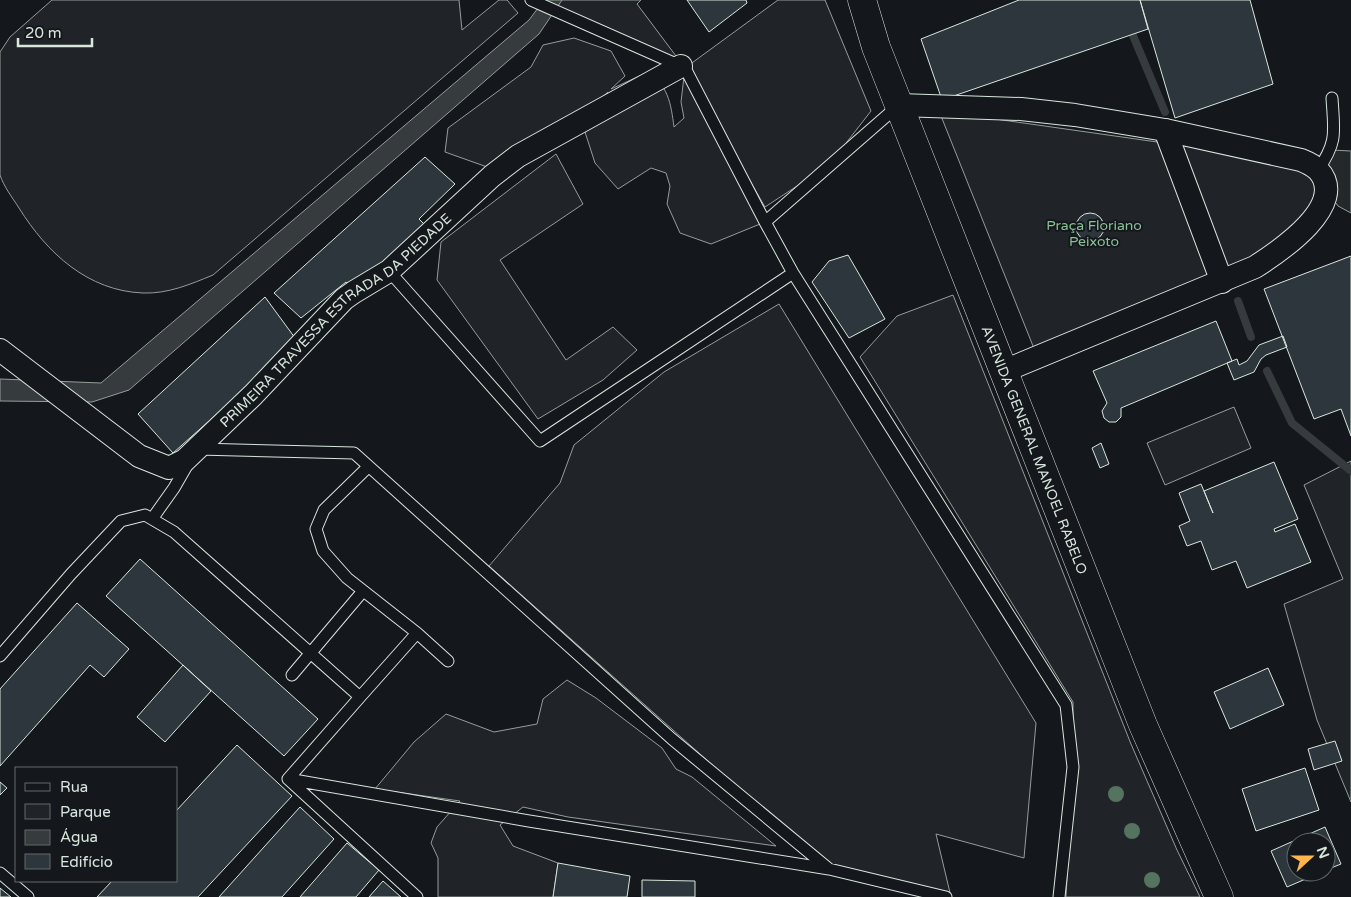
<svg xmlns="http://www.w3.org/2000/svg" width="1351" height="897" font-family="'Varela Round',sans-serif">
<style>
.green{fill:#202428;stroke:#939e99}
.parking{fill:#24282b;stroke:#939e99}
.water{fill:#363b3e;stroke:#939e99}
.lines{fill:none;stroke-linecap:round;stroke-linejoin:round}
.stream{stroke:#363b3e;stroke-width:8}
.building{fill:#2c363c;stroke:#d8e6dc}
.service-casing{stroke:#d8e6dc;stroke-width:13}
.minor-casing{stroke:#d8e6dc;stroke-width:24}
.primary-casing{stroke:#d8e6dc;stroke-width:29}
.service{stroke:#14181c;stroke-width:11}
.minor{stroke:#14181c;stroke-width:22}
.primary{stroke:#14181c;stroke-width:28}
.tree{fill:#55745f}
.labels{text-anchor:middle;stroke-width:4;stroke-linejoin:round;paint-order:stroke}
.park-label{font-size:14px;fill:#8ac095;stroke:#14181c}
.street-label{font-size:14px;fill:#d8e6dc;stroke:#14181c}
</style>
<rect width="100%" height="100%" fill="#14181c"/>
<path class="green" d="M52,0H459L462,30L499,0H507L518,13L213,275C191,284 168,294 143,293C88,291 47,253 19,208C12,197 4,187 0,175V52L10,37Z
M531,0H641L637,4L685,68L778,0H825L871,111L829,165L765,207L694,84L765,222L711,244L680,233L667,204L670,186L666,173L651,168L618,189L595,163L585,132L595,118L608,92L582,115L490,168L445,152L448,128L531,67L543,45L574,38L611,51L625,76L611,89L646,73C668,83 671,104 674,127L684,118L681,102L685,68Z
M939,111L1305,163L1315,169L1321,204L1224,284L1039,361Z
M556,154L583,204L500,260L566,360L613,327L637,350L603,380L538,419L437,280L441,242Z
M953,295L1131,744L1177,850L1200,897H1066L1073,767V702L860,357L897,316Z
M779,304L1036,723L1024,858L936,834L951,897L829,869L489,566L560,483L574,445L664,372Z
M1234,407L1251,448L1165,485L1147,443Z
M1351,461V802L1317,720L1284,604L1343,579L1304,485Z
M567,680L596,698L662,748L676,769L692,777L776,846L568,817L523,807L500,825L513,846L558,863L553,897H438V858L431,843L437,827L460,801L375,789L414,742L446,714L494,732L537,724L543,699Z"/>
<path class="parking" d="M1331,150L1351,151V213L1338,206L1328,192L1327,157Z"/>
<path class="water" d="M544,0H562L539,34L129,390L92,402L0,401V379L101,383L529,20Z"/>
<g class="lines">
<path class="stream" d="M1129,26L1165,112
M1238,301L1251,337
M1267,371L1292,423L1351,471"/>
</g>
<path class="building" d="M687,0H746L747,3L709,32Z
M1019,0H1140L1148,29L942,100L921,39Z
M1140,0H1250L1273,84L1175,118Z
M425,157L455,184L419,219L427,227L352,287L346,282L301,318L274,293Z
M1076 227a14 14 0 1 1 28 0a14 14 0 1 1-28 0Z
M848,255L885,319L849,338L812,282L829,261Z
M1351,256V436L1341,409L1314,419L1264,289Z
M265,297L298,342L173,453L138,414Z
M1216,321L1232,361L1121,408V417L1116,422H1109L1104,418L1102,411L1107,403L1093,371Z
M1283,336L1287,347L1266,355L1261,359L1254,372L1234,380L1227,363L1237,359L1239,365L1247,361L1259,345Z
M1101,443L1109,464L1100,468L1092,448Z
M1274,462L1298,519L1274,529L1275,532L1295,524L1311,562L1247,588L1236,561L1212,570L1201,541L1187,546L1179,526L1190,521L1179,493L1201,484L1213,513L1204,491Z
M140,559L318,719L284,756L106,596Z
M77,603L129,649L104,677L90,665L0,766V689Z
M183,665L211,691L165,742L137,717Z
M1268,668L1284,705L1230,729L1214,692Z
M1335,741L1342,761L1314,770L1308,749Z
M237,745L292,796L198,897H97L112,881H176V811Z
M1305,768L1319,810L1256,831L1242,789Z
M0,782L7,788L0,795Z
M300,807L334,839L282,897H219Z
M1325,827L1341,864L1326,870V842H1296V872H1322L1287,887L1271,851Z
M347,843L379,870L356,897H300Z
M558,863L630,876L627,897H553Z
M642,880L695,881V897H642Z
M383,881L401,897H369Z
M0,888L11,897H0Z"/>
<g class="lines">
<defs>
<path id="service" d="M531,0L685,68L765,222L793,273L1066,705L1073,767L1059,897
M1318,170C1338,141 1334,132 1332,98
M765,222L899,105
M389,271L540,441L793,273
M198,449L354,453L672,739L829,869
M368,467L324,510L316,529L323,551L347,578L417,633L448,661
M152,519L174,488L189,462
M0,656L71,574L121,521L145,515L174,532L360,697L288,779
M292,675L363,591
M360,697L417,633
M288,779L529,821L829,869L946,897
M288,779L417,897
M0,873L28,897"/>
<g id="minor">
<path d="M899,105L1021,109L1075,115L1165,130L1301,160C1306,162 1313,165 1318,170C1350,204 1280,251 1255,267L1004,371"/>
<path d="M1165,130L1222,282"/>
<path id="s1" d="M0,350L139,456L169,468L185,460L253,395L344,299L354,292L389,271L492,176L518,156L681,66"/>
</g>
<g id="primary">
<path id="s2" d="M862,0L876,47L1143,725L1219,897"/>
</g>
</defs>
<use href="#service" class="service-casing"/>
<use href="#minor" class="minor-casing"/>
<use href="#primary" class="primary-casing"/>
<use href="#service" class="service"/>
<use href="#minor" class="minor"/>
<use href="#primary" class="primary"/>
</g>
<g class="tree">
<circle cx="1116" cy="794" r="8"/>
<circle cx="1132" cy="831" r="8"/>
<circle cx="1152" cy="880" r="8"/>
</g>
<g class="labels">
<g class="park-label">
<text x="1094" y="230">Praça Floriano<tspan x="1094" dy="16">Peixoto</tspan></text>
</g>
<g class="street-label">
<text dy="5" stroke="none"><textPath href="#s1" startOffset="431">PRIMEIRA TRAVESSA ESTRADA DA PIEDADE</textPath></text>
<text dy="5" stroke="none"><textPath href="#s2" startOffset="482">AVENIDA GENERAL MANOEL RABELO</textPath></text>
</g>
</g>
<rect x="15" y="767" width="162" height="115" fill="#14181c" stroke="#626a69"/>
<rect x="25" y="783" width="25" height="8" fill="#14181c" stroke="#626a69"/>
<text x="60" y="792" font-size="15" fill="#d8e6dc">Rua</text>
<rect x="25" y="804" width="25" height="15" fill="#202428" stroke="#626a69"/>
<text x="60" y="817" font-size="15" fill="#d8e6dc">Parque</text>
<rect x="25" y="830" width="25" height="15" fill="#363b3e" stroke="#626a69"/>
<text x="60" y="842" font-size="15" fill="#d8e6dc">Água</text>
<rect x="25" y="854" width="25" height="15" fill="#2c363c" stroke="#626a69"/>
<text x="60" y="867" font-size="15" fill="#d8e6dc">Edifício</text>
<g transform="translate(1311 857) rotate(69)"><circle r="24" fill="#14181c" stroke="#626a69"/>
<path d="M0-4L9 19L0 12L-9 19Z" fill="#ffb74d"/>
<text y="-8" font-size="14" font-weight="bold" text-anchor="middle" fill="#d8e6dc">N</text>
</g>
<path d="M18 38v8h74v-8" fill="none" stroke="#d8e6dc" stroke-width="2.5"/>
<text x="25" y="38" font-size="15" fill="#d8e6dc" stroke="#14181c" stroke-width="4" paint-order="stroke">20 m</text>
</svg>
